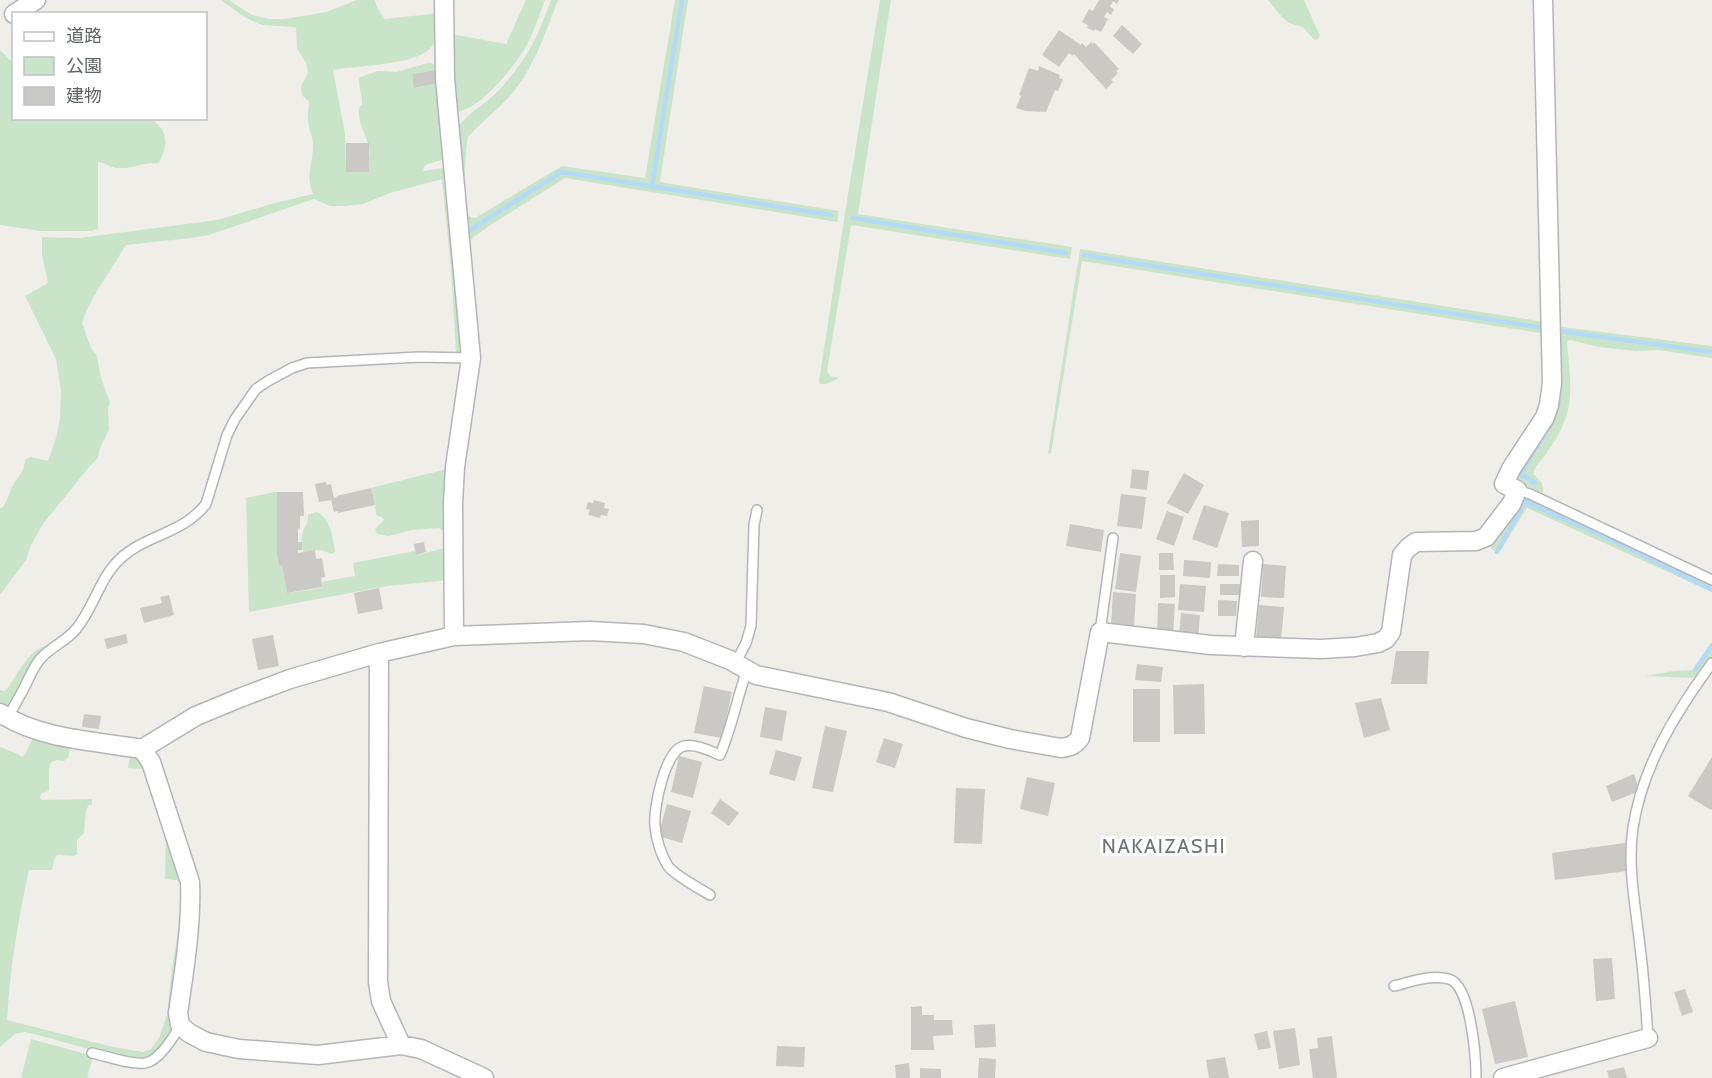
<svg xmlns="http://www.w3.org/2000/svg" width="1712" height="1078" font-family="Cabin,'Noto Sans JP',sans-serif">
<style>
.green{fill:#cae4c9;fill-rule:evenodd}
.lines{fill:none;stroke-linecap:round;stroke-linejoin:round}
.stream{stroke:#b4daf5;stroke-width:4.5}
.building{fill:#cbc9c5}
.service-casing{stroke:#b4b5b9;stroke-width:12}
.minor-casing{stroke:#b4b5b9;stroke-width:21}
.service{stroke:#fff;stroke-width:9}
.minor{stroke:#fff;stroke-width:18}
.labels{text-anchor:middle;stroke-width:6;stroke-linejoin:round;paint-order:stroke}
.quarter-label{font-size:20px;letter-spacing:1.5px;fill:#717579;stroke:#fff}
</style>
<rect width="100%" height="100%" fill="#f0eee9"/>
<path class="green" d="M221,0H229L252,15L269,19H285L326,12L357,0H375L377,8L385,19L439,13C437,22 438,37 433,45C420,66 357,65 333,70L345,134L346,168L348,169L368,162C375,143 357,129 359,110C360,102 362,110 362,101C362,92 357,85 360,77L378,71L397,72L424,64L430,63L440,66L445,159L425,165L423,171L444,168L448,169L463,348L460,353H456L451,269L442,179L390,193L363,204L344,206H330L314,199L209,235L191,238L126,245L94,296L86,312L82,323L91,348L97,356L101,378L110,402L108,408L109,430L99,450L98,458L89,467L43,524L31,545L26,560L0,595V508L3,507C7,501 8,497 11,490C16,476 23,478 25,460L31,457L48,461L56,438L60,418L61,391L56,359L25,296L48,283L42,255V237L79,238L217,220L275,203L313,194C305,176 313,163 313,146C313,137 309,130 308,122C307,115 309,108 309,102L302,95L301,86L308,73L306,63L297,49L296,27L262,25L246,18ZM437,70L439,83L415,88L412,74Z
M526,0H545C539,16 534,33 525,48C514,67 477,114 453,112L451,34L506,44Z
M551,0H558C546,31 535,65 514,91C500,108 482,121 468,137C465,152 463,200 468,213C470,218 470,217 475,218L562,166L645,178L675,0H688L660,181L665,183L839,211L837,222L565,178L489,226L466,243L458,127C468,113 484,105 496,93C526,62 537,39 551,0Z
M880,0H891L858,214L1072,247L1070,259L851,225L827,371L830,376L839,378L826,384H820L819,381L848,194Z
M1268,0H1304L1320,36L1318,39L1314,40L1303,27L1289,23L1282,17Z
M0,50L13,63L14,118L152,119C169,133 168,144 159,163C143,162 136,168 121,168C112,169 106,163 98,162V229L91,231H41L0,225Z
M1080,249L1545,322L1546,334L1082,261L1051,453L1048,454Z
M1555,326L1712,346V358L1658,350L1636,351L1598,347L1571,340L1567,341C1569,368 1575,400 1563,425C1559,435 1552,445 1546,454C1541,461 1535,466 1533,474C1540,479 1544,484 1543,493L1515,481L1517,468L1540,436Z
M451,468L446,533L439,528L412,530L389,536L377,534L375,529L384,520L383,518L376,515L375,505L371,488Z
M274,492H277V555L279,566L282,565L287,593L322,588L321,582L355,576L353,563L415,551L417,555L445,548L449,580L387,586L249,612L246,498Z
M1522,497L1536,500L1712,584V592L1527,508L1499,553L1490,548L1518,500Z
M317,512C331,519 333,538 335,552L333,554L320,550L303,552C302,547 301,541 302,535C303,526 309,526 308,515Z
M51,644L12,704L6,708L0,706V690L4,691L7,689C19,672 29,648 51,644Z
M1712,645V657L1699,675L1694,678L1645,676L1674,671L1695,670Z
M34,736L126,753H101L70,747L68,758L64,761L57,760L51,762L49,769V791L42,793L40,797L42,800L92,799V805H89L86,810L84,833L77,840V854L74,856L58,855L55,857L52,870H29C18,920 10,969 7,1020L113,1047L143,1052L151,1049L159,1038L167,1015L172,968L179,928L183,927L173,1022C169,1035 158,1059 142,1060C137,1061 130,1058 124,1057C91,1052 59,1039 25,1032L15,1034L0,1047V747L18,754L22,757L25,754Z
M130,753C139,755 143,762 144,769L128,768Z
M166,833L184,881L165,879Z
M31,1039L93,1056L87,1078H21Z"/>
<g class="lines">
<path class="stream" d="M652,186L682,0
M853,218L1066,253
M470,230L561,172L831,215
M1084,255L1543,328
M1559,334V331L1712,352
M1535,483L1521,474C1538,438 1561,426 1560,381
M1527,499L1525,502L1607,538L1712,590
M1497,552L1525,502
M1695,670L1712,645"/>
</g>
<path class="building" d="M1099,0H1119L1117,4L1113,1L1110,7L1114,9L1111,15L1107,12L1104,17L1108,19L1101,32L1095,29L1094,31L1087,28L1088,25L1082,22L1089,9L1093,11Z
M1122,25L1142,44L1133,54L1113,36Z
M1059,30L1081,45L1082,43L1086,47L1091,42L1093,44L1094,42L1119,69L1116,71L1118,73L1111,80L1113,82L1106,89L1074,54L1073,56L1069,53L1059,67L1042,55Z
M1039,66L1060,75L1059,78L1063,79L1058,91L1055,90L1046,112L1026,111L1016,108L1021,96L1019,95L1029,68L1038,71Z
M437,70L440,83L414,88L412,74Z
M346,143H369V172H346Z
M1132,469L1149,471L1147,490L1130,488Z
M1184,473L1204,485L1188,514L1167,503Z
M326,482V485L331,484L334,498L337,497L336,496L371,488L375,505L338,513V511L334,512L331,500L319,502L315,484Z
M277,492H303L304,516H300V528L298,529V542H302V550H298V553L315,550L316,559L322,558L325,577L321,578L322,587L287,593L282,565L279,566L277,555Z
M1121,494L1146,497L1142,529L1117,526Z
M594,500L605,503L604,508L609,509L607,516L601,515L600,518L588,515L590,510L586,509L588,502L593,503Z
M1204,505L1229,513L1217,548L1192,539Z
M1167,511L1184,517L1174,546L1156,539Z
M1259,520V546L1242,547L1241,521Z
M1070,524L1104,530L1101,552L1066,546Z
M424,542L426,552L416,555L414,544Z
M1120,553L1141,556L1136,592L1115,589Z
M1159,553H1173L1174,570H1159Z
M1184,560L1211,562L1210,578L1183,576Z
M1218,564L1239,565V576H1217Z
M1263,564L1286,566L1284,598L1261,597Z
M1160,575H1175V597L1160,598Z
M1180,584L1206,586L1204,612L1178,610Z
M1220,584H1240V595H1220Z
M379,588L383,609L358,614L354,593Z
M1113,592L1136,594L1134,626L1111,625Z
M169,595L174,615L144,623L140,608L162,603L160,597Z
M1218,600L1237,601L1236,616H1218Z
M1158,603L1175,604L1173,635H1157Z
M1259,605L1284,607L1281,641L1256,639Z
M1181,613L1200,615L1198,638L1179,636Z
M126,634L128,643L107,649L104,639Z
M273,635L279,666L258,670L252,639Z
M1396,651H1429L1427,684H1391Z
M1137,664L1163,667L1161,682L1135,680Z
M1204,684L1205,734H1174L1173,685Z
M704,686L732,692L722,738L694,733Z
M1133,689H1160V742H1133Z
M1381,698L1390,730L1364,738L1355,703Z
M765,707L787,711L782,741L760,737Z
M84,714L101,716L99,729L82,727Z
M825,726L847,731L833,792L812,788Z
M884,738L903,744L895,768L876,762Z
M776,750L802,757L795,781L769,774Z
M679,756L702,762L693,798L671,792Z
M1712,757V809L1711,810L1688,796Z
M1634,774L1640,791L1612,802L1606,786Z
M1027,777L1055,783L1048,816L1020,809Z
M956,788L985,789L982,844L954,843Z
M720,799L739,813L729,826L711,813Z
M667,804L691,811L682,843L658,836Z
M1625,843L1628,871L1555,880L1552,853Z
M1612,958L1615,999L1596,1001L1593,959Z
M1685,989L1693,1012L1682,1016L1674,992Z
M1515,1001L1528,1057L1495,1064L1482,1009Z
M922,1006V1015H934V1020H952L953,1035L933,1036L934,1050H911V1007Z
M995,1024L996,1047L975,1048L974,1025Z
M1295,1028L1300,1065L1279,1069L1273,1031Z
M1267,1031L1271,1048L1258,1050L1254,1034Z
M1332,1036L1337,1078H1313L1309,1049L1318,1048L1317,1038Z
M777,1046L805,1047L804,1067L776,1066Z
M1225,1057L1229,1078H1209L1206,1060Z
M979,1058L996,1059L995,1078H978Z
M909,1063L910,1078H896L895,1065Z
M1624,1067L1627,1078H1609L1607,1071Z
M920,1068L941,1069V1078H920Z"/>
<g class="lines">
<defs>
<path id="service" d="M1517,490L1530,494L1712,580
M1100,632L1113,538
M735,664L746,643L751,626L754,525L757,510
M7,718C13,709 18,699 23,690C29,679 33,667 41,658C52,646 67,641 77,628C94,607 100,577 121,558C146,535 184,533 206,504L227,435L235,419L256,389L268,381L292,368L307,363L419,357L471,358
M710,895C700,889 673,874 668,866C661,855 656,839 655,826C653,809 665,750 684,746C696,744 708,750 720,755C732,727 737,698 747,670
M1394,986C1411,982 1430,974 1449,979C1471,985 1476,1058 1476,1078
M1648,1038C1646,1008 1644,977 1640,947C1636,908 1627,866 1633,828C1642,767 1676,712 1712,663
M92,1053C106,1056 131,1065 145,1063C159,1061 174,1037 180,1025"/>
<path id="minor" d="M444,0L445,79L471,358L455,467L453,503L454,636
M14,14L36,0
M1244,647L1253,561
M379,653L378,982L381,1001L401,1045
M0,713C41,740 96,741 142,749L196,716L242,697L290,679L379,653L454,636L590,631L644,634L684,642L730,660L756,675L888,702L966,728L1010,739L1061,748C1070,747 1075,745 1080,738L1100,632L1211,645L1321,649L1355,647L1378,643L1386,639L1391,632L1402,555L1408,548L1416,542L1476,541L1486,537L1512,503L1517,490L1504,484L1511,469L1545,417L1549,405L1552,383L1543,0
M142,749L151,762L190,882C192,922 184,973 178,1013L180,1025L189,1033L206,1042L220,1045L239,1049L318,1055L401,1045L421,1049L484,1078
M1503,1078L1648,1038"/>
</defs>
<use href="#service" class="service-casing"/>
<use href="#minor" class="minor-casing"/>
<use href="#service" class="service"/>
<use href="#minor" class="minor"/>
</g>
<g class="labels">
<g class="quarter-label">
<text x="1164" y="853">NAKAIZASHI</text>
</g>
</g>
<rect x="12" y="12" width="195" height="108" fill="#ffffff" stroke="#bfc1c2" stroke-width="1.5"/>
<rect x="24" y="32" width="30" height="9" fill="#ffffff" stroke="#bfc1c2" stroke-width="1.5"/>
<text x="66" y="42" font-size="18" fill="#606367">道路</text>
<rect x="24" y="57" width="30" height="18" fill="#cae4c9" stroke="#bfc1c2" stroke-width="1.5"/>
<text x="66" y="72" font-size="18" fill="#606367">公園</text>
<rect x="24" y="87" width="30" height="18" fill="#cbc9c5" stroke="#bfc1c2" stroke-width="1.5"/>
<text x="66" y="102" font-size="18" fill="#606367">建物</text>
</svg>
